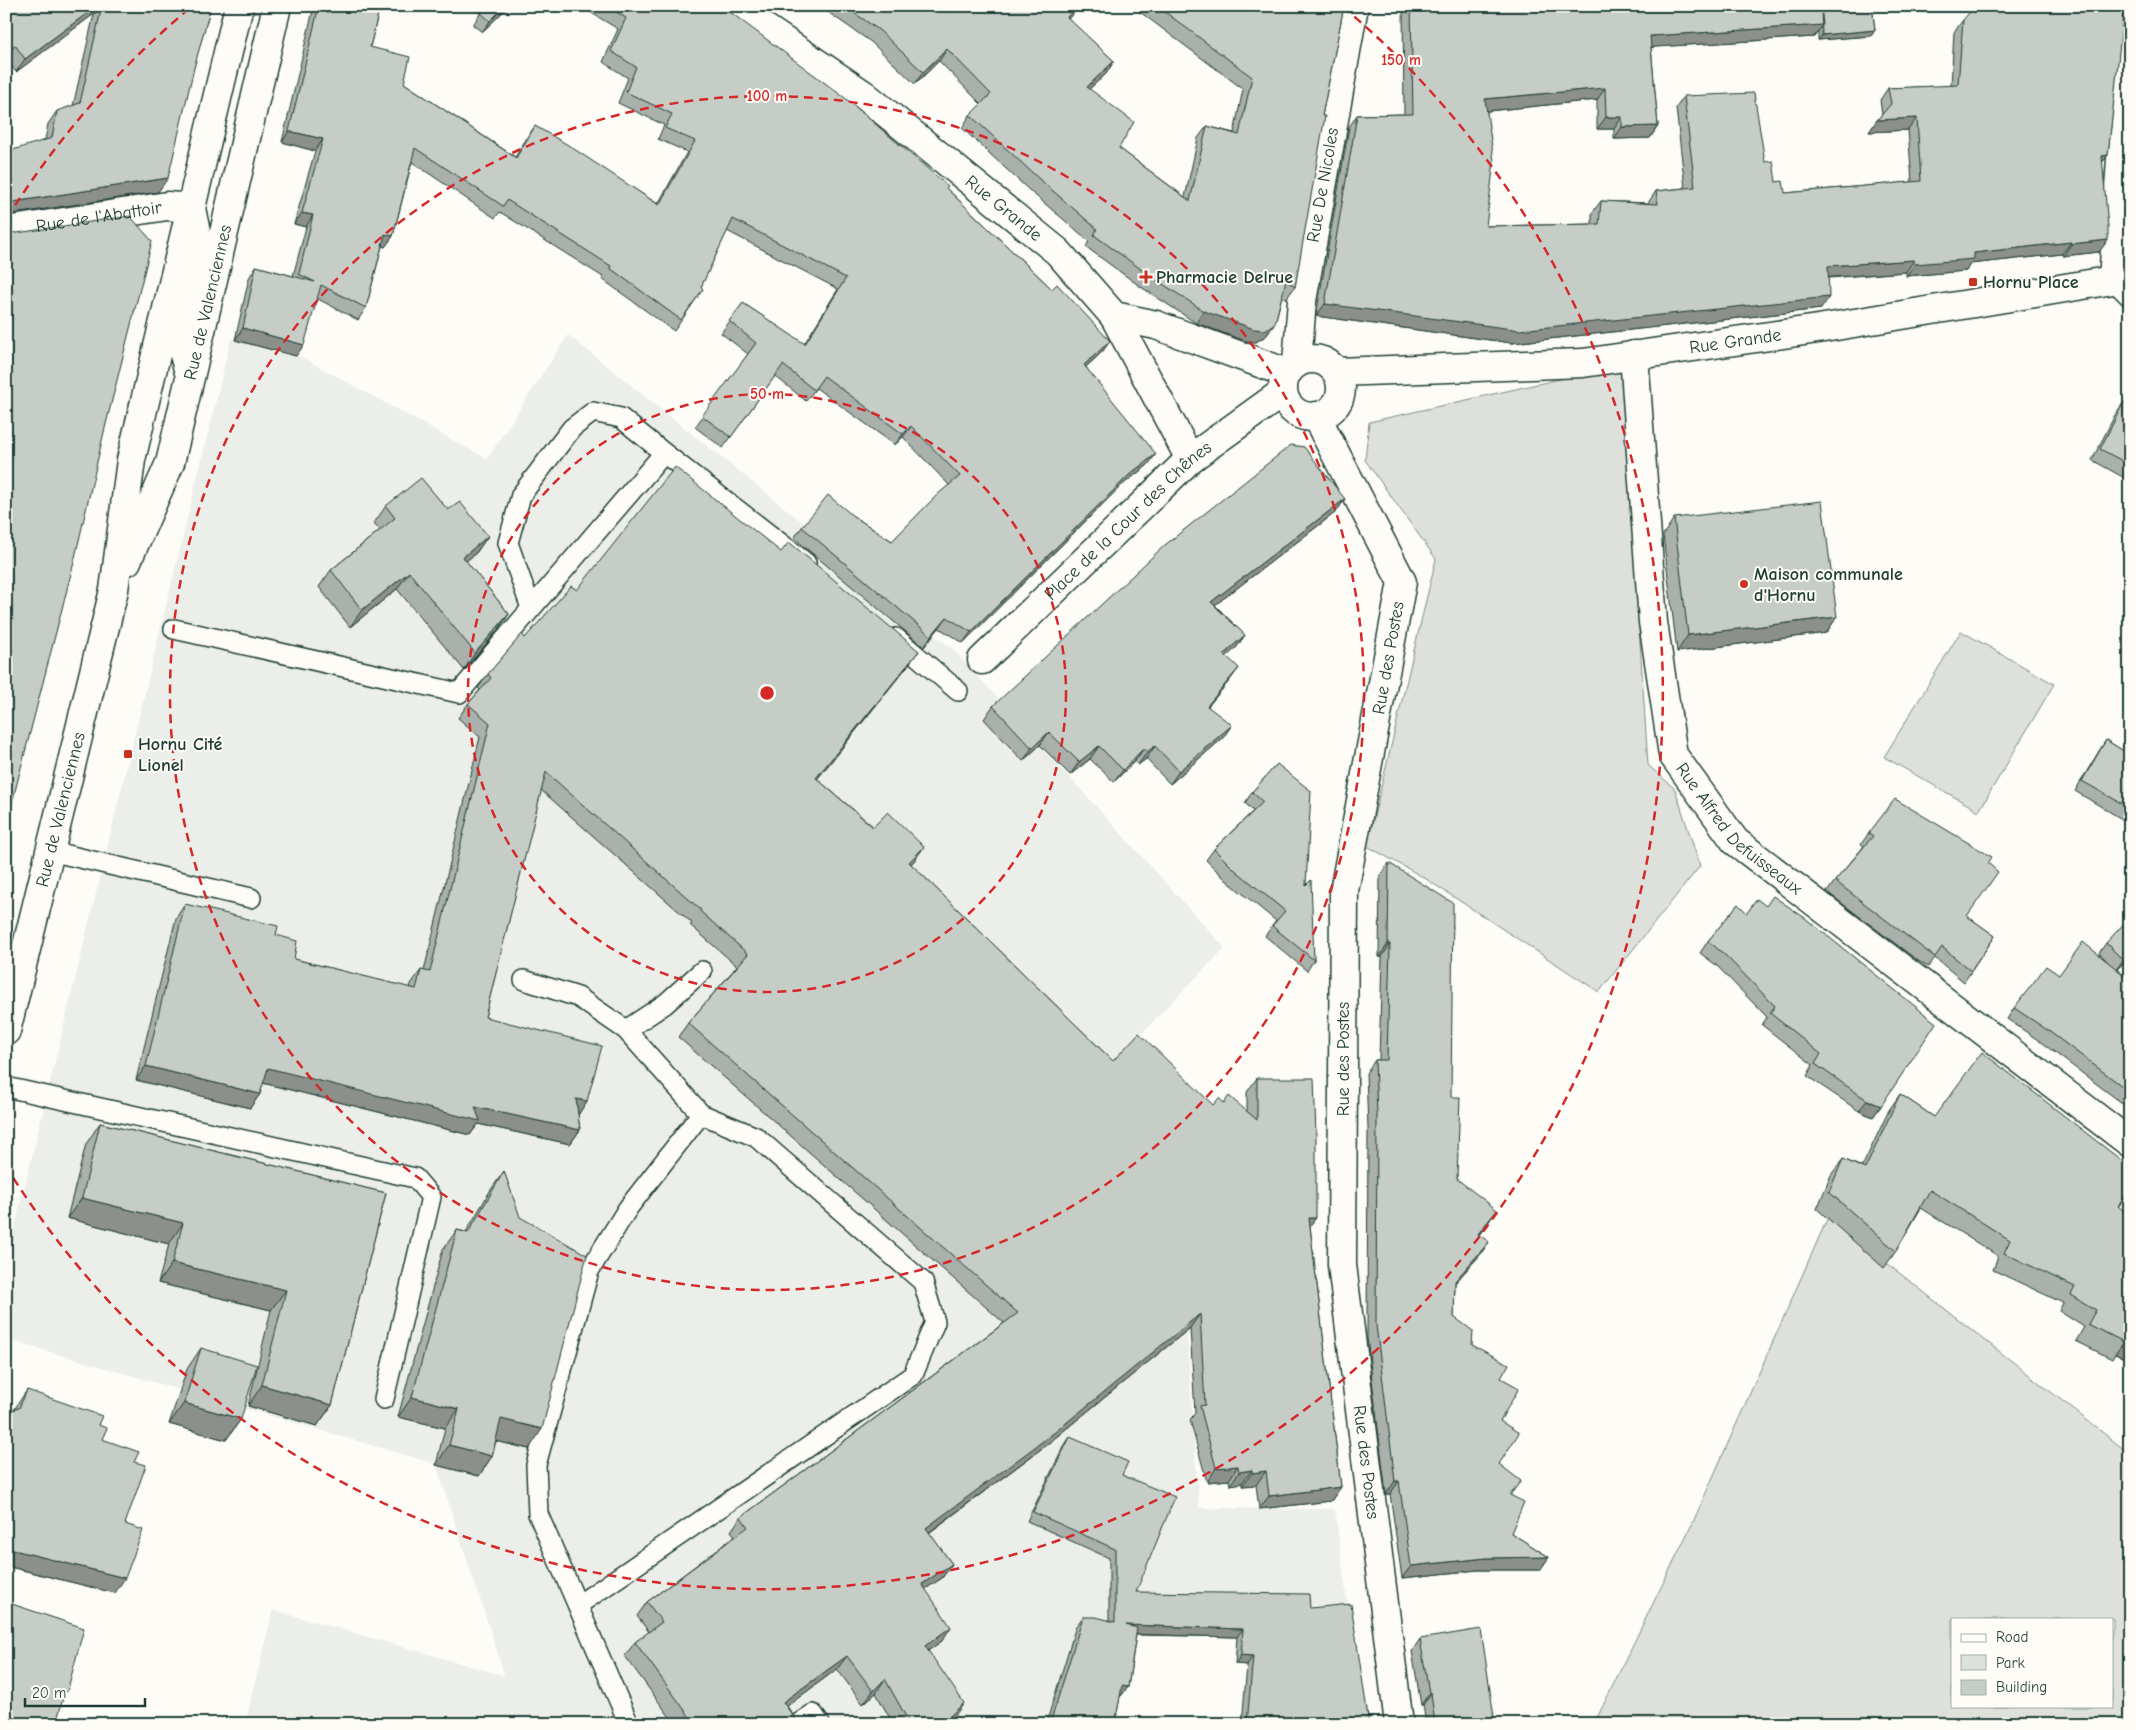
<svg xmlns="http://www.w3.org/2000/svg" width="2136" height="1730" font-family="'Comic Neue',sans-serif">
<style>
.built{fill:#eceee9}
.green{fill:#dde0db;stroke:#7e8e88;fill-rule:evenodd}
.lines{fill:none;stroke-linecap:round;stroke-linejoin:round}
.lane-casing{stroke:#1f3d34;stroke-width:22}
.street-casing{stroke:#1f3d34;stroke-width:31}
.secondary-casing{stroke:#1f3d34;stroke-width:31}
.primary-casing{stroke:#1f3d34;stroke-width:31}
.lane{stroke:#fdfcf7;stroke-width:19}
.street{stroke:#fdfcf7;stroke-width:28}
.secondary{stroke:#fdfcf7;stroke-width:28}
.primary{stroke:#fdfcf7;stroke-width:28}
.wall{fill:#aab0ab;stroke:#1f3d34}
.shaded-wall{fill:#8b908b;stroke:#1f3d34}
.building{fill:#c6cdc7;stroke:#1f3d34}
.ring{fill:none;stroke:#d62828;stroke-width:2.5;stroke-dasharray:9 6}
.poi-dot{fill:#c8321e;stroke:#fdfcf7;stroke-width:2}
.labels{text-anchor:middle;stroke-width:4;stroke-linejoin:round;paint-order:stroke}
.street-label{font-size:18px;fill:#1f3d34;stroke:#fdfcf7}
.poi-label{font-size:18px;font-weight:bold;fill:#1f3d34;stroke:#fdfcf7;text-anchor:start}
.centre{fill:#d62828;stroke:#fdfcf7;stroke-width:2.5}
.ring-label{font-size:15px;text-anchor:middle;font-weight:bold;fill:#d62828;stroke:#fdfcf7;stroke-width:4;stroke-linejoin:round;paint-order:stroke}
</style>
<rect width="100%" height="100%" fill="#fdfcf7"/>
<filter id="ink" filterUnits="userSpaceOnUse"><feTurbulence type="fractalNoise" baseFrequency=".02" numOctaves="2"/><feDisplacementMap in="SourceGraphic" scale="10" xChannelSelector="R" yChannelSelector="G"/><feConvolveMatrix kernelMatrix="1 2 1 2 8 2 1 2 1" color-interpolation-filters="sRGB"/></filter>
<g filter="url(#ink)">
<path class="built" d="M568,335L841,553L902,613L952,648L1225,948L1113,1062L1283,1244L1187,1336L1199,1508L1335,1509L1348,1609L1126,1592L1094,1724H245L273,1610L505,1676L436,1464L6,1339V1263L231,339L294,353L487,459Z"/>
<path class="green" d="M1622,365L1648,765L1675,789L1700,866L1599,992L1423,877L1367,846L1436,559L1365,460L1369,422Z
M1961,631L2054,684L1979,811L1884,757Z
M1828,1217L2130,1454V1724H1594L1694,1520ZM1952,1619H2112V1706H1952Z"/>
<g class="lines">
<defs>
<path id="lane" d="M2113,280L2130,297
M531,608L508,543L521,495L572,428L593,412L621,418L664,453
M174,629L459,693L664,453L806,563
M896,638L958,691
M50,851L251,898
M524,980L578,997L626,1030L701,1114
M626,1030L665,1004L702,971
M6,1087L415,1178L431,1197L384,1399
M578,1605L913,1375L935,1322L923,1282L756,1137L701,1114L628,1208L589,1271L536,1465L538,1514L629,1724
M798,1724L813,1714L820,1724"/>
<g id="street">
<path id="s1" d="M6,231L167,206L191,208L199,247L181,344L190,376"/>
<path d="M2113,280L2130,22"/>
<path d="M1114,316L1190,459"/>
<path id="s2" d="M1634,355L1653,622L1673,755L1735,841L2130,1143"/>
<path id="s3" d="M1297,363L1302,301L1354,6"/>
<path id="s4" d="M1316,416L1402,582L1344,891L1342,1265L1399,1724"/>
<path id="s5" d="M982,660L1190,459L1283,392"/>
</g>
<g id="secondary">
<path id="s6" d="M732,6L863,94L1058,252L1114,316L1156,325L1287,373"/>
<circle cx="1312" cy="388" r="29"/>
<path id="s7" d="M1337,372L1583,363L1818,329L2113,280H2130"/>
</g>
<g id="primary">
<path id="s8" d="M127,561L170,463L277,6"/>
<path id="s9" d="M6,1031L114,590L131,460L239,6"/>
</g>
</defs>
<use href="#lane" class="lane-casing"/>
<use href="#street" class="street-casing"/>
<use href="#secondary" class="secondary-casing"/>
<use href="#primary" class="primary-casing"/>
<use href="#lane" class="lane"/>
<use href="#street" class="street"/>
<use href="#secondary" class="secondary"/>
<use href="#primary" class="primary"/>
</g>
<path class="wall" d="M6,6H211L158,192L45,140L48,124L57,111L73,106L94,14L16,72L6,59Z
M314,6H380L370,47L404,83L515,157L527,137L535,126L658,204L687,152L658,139L664,125L618,103L628,78L603,62L618,29L580,6H722L946,188L1052,289L1110,341L1102,352L1086,367L1148,465L1122,485L963,643L939,628L924,647L794,538L802,527L853,516L892,541L949,485L903,437L895,445L816,388L806,401L775,376L723,448L695,427L748,354L721,333L743,303L804,344L838,289L727,231L701,287L703,289L674,331L602,279L603,277L500,212L495,218L412,162L393,236L385,247L382,246L366,308L358,320L318,299L296,356L235,340L249,278L256,266L293,276L306,227L294,224L315,151L282,142Z
M485,6H509L482,32L473,25Z
M819,6H1081L1068,19L1114,61L1106,74L1089,89L1119,148L1185,197L1198,138L1207,126L1234,133L1243,89L1136,9L1138,6H1344L1322,116L1295,287L1286,299L1282,296L1275,323L1267,335L1256,342L1245,341L1196,323L1141,287L1086,247L1089,241L1030,191L962,128L970,115L981,104L939,61L915,84L871,42Z
M1403,6H1872L1875,30L1871,36L1818,40V32L1814,37L1651,47L1658,126L1650,138L1614,139V129H1597V100L1487,111L1486,226L1592,224V213L1601,201L1648,203L1656,191L1685,188L1676,108L1684,96L1765,162L1776,182L1785,193L1912,182L1908,130L1869,132L1882,114L1880,100L1888,88L1951,86L1954,32L1963,20L2123,8L2108,155L2102,162L2099,252L2063,256L2062,254L1970,264L1966,271L1906,276V272L1828,278L1821,309L1512,343L1316,316L1349,127L1357,115L1404,114Z
M2124,402L2130,405V481L2092,460L2116,413Z
M1345,499L1336,512L1215,605L1245,635L1236,648L1226,656L1230,680L1208,706L1223,738L1170,784L1146,759L1138,765L1135,761L1114,782L1090,759L1070,775L1040,745L1023,761L984,719L993,706Z
M386,506L448,510L488,536L476,553L466,561L509,614L498,630L464,670L397,589L350,627L319,587L331,570L380,530L374,523Z
M1674,518L1837,617L1826,633L1677,652L1663,535Z
M577,590L909,664L817,779L914,861L911,864L1113,1061L1213,1105L1224,1103L1247,1112V1092L1257,1078L1310,1226L1341,1487L1331,1501L1259,1509L1256,1485L1242,1486V1483L1230,1485L1229,1480L1207,1482L1190,1420L1195,1413L1190,1328L1045,1446L929,1533L952,1564L942,1578L925,1589L942,1641L928,1650L954,1717L950,1721L952,1724H893L876,1693L863,1704L837,1669L787,1706L799,1724H675L625,1656L635,1642L649,1632L637,1616L647,1602L735,1536L731,1531L741,1517L1004,1323L678,1037L688,1023L737,966L690,925L692,923L541,790L485,1017L587,1101L578,1115L580,1130L570,1144L478,1124L470,1135L263,1083L260,1094L250,1108L136,1080L176,918L185,904L276,935L294,959L410,988L411,984L421,970L424,971L480,737L458,718L468,704L480,690L478,688L488,674Z
M2106,740L2130,755V824L2075,791L2099,751Z
M1277,764L1306,885L1314,960L1307,971L1265,936L1276,921L1226,880L1206,860L1214,849L1253,811L1245,803L1252,792Z
M1869,833L1988,863L1967,916L1995,936L1964,982L1935,958L1928,967L1917,960L1827,892L1835,881L1864,846L1861,844Z
M1389,863L1451,1097L1457,1179L1488,1223L1479,1235L1480,1255L1455,1283L1454,1317L1472,1345L1501,1378L1499,1464L1511,1495V1533L1549,1557L1540,1570H1477L1402,1578L1390,1494H1386L1367,1338L1368,1128L1366,1073L1375,1060H1379L1382,957H1379L1380,876Z
M1738,904L1881,1106L1873,1117L1859,1111L1807,1076L1813,1065L1762,1025L1767,1017L1716,965L1700,953L1708,941Z
M2106,943L2130,957L2117,969L2124,975L2130,967V1109L2038,1040L2007,1019L2014,1008L2059,975L2108,962L2099,953Z
M1900,1094L1934,1117L2130,1167V1192L2118,1207L2130,1216V1360L2115,1354L2112,1359L2076,1341L2084,1327L2059,1311L2063,1303L1993,1270L1998,1256L1921,1208L1896,1251L1884,1268L1817,1209L1831,1175L1843,1159L1862,1167L1889,1110Z
M100,1123L386,1193L332,1405L317,1426L248,1406L271,1310L158,1283L169,1244L67,1218L86,1144Z
M504,1171L529,1449L496,1441L492,1456L479,1476L436,1465L445,1428L398,1417L443,1249L457,1230L466,1232L490,1191Z
M201,1348L241,1419L226,1440L169,1424L187,1369Z
M27,1390L98,1425L102,1439L134,1462L115,1593L6,1566V1414L9,1411L15,1409L17,1405Z
M1070,1437L1122,1475L1136,1592L1310,1608L1369,1724H1242L1247,1665L1235,1664L1237,1637L1136,1635L1128,1687L1121,1696H1120L1115,1724H1046L1076,1626L1083,1617L1109,1621V1558L1027,1521L1064,1446Z
M1420,1639L1495,1724H1426L1423,1705H1421L1412,1651Z"/>
<path class="shaded-wall" d="M97,6H100L94,14L16,72L25,59Z
M505,6H509L482,32L490,21Z
M1077,6H1081L1058,29L1067,17Z
M1823,25L1814,37L1641,48L1650,36Z
M1875,30L1871,36L1818,40L1822,35Z
M15,45L6,58V50Z
M947,49L939,61L915,84L923,72Z
M1114,61L1106,74L1078,99L1087,87Z
M1605,88L1597,100L1477,112L1485,99Z
M1606,117H1622L1614,129H1597Z
M1917,118L1908,130L1869,132L1877,120Z
M1658,126L1650,138L1614,139L1622,127Z
M289,131L323,139L315,151L282,142Z
M2108,155L2099,167L2102,156Z
M168,178L158,192L6,215V205L13,202Z
M302,213L313,215L306,227L294,224Z
M385,234L393,236L385,247L377,245Z
M2108,240L2099,252L2063,256L2071,244Z
M2071,242L2062,254L1970,264L1966,271L1906,276L1915,264L1974,253Z
M1914,260L1906,272L1819,278L1828,266Z
M1829,297L1821,309L1512,343L1316,316L1325,304Z
M1204,311L1275,323L1267,335L1256,342L1245,341L1196,323Z
M243,328L304,345L296,356L235,340Z
M1110,341L1102,352L1076,376L1084,365Z
M911,426L903,437L895,445L903,434Z
M1156,454L1148,465L1122,485L963,643L971,632L1130,474Z
M1345,499L1336,512L1202,615L1211,602Z
M488,536L476,553L451,574L463,557Z
M409,572L397,589L350,627L362,610Z
M509,614L498,630L464,670L475,653Z
M947,617L939,628L924,647L931,636Z
M1837,617L1826,633L1677,652L1688,635Z
M1245,635L1236,648L1215,667L1224,654Z
M919,651L909,664L807,792L816,778Z
M1239,668L1230,680L1198,718L1207,706Z
M1232,725L1223,738L1170,784L1179,771Z
M1049,732L1040,745L1023,761L1032,748Z
M1099,746L1090,759L1070,775L1079,762Z
M1155,746L1146,759L1138,765L1147,752Z
M1144,748L1135,761L1114,782L1123,770Z
M924,847L914,861L900,876L909,862Z
M1388,944H1390L1382,957H1379Z
M2130,954V957L2116,970L2123,960Z
M146,1066L260,1094L250,1108L136,1080Z
M268,1068L475,1107L580,1130L570,1144L478,1124L470,1135L259,1082Z
M576,1099L587,1101L578,1115Z
M1867,1100L1881,1106L1873,1117L1859,1111Z
M82,1198L183,1223L169,1244L67,1218Z
M1497,1210L1488,1223L1469,1247L1478,1234Z
M1309,1218H1316L1306,1231Z
M1489,1242L1480,1255L1446,1293L1455,1281Z
M172,1263L286,1290L271,1310L158,1283Z
M1200,1314L1190,1328L1045,1446L916,1542L926,1528Z
M2126,1338L2130,1339V1360L2115,1354L2124,1342Z
M262,1385L332,1405L317,1426L248,1406Z
M412,1397L459,1409L445,1428L398,1417Z
M184,1403L241,1419L226,1440L169,1424Z
M501,1419L542,1429L529,1449L487,1439Z
M449,1445L492,1456L479,1476L436,1465Z
M1238,1466L1229,1480L1207,1482L1216,1468Z
M1252,1470L1242,1483L1230,1485L1239,1472Z
M1266,1471L1256,1485L1242,1486L1252,1473Z
M1395,1481H1399L1390,1494H1386Z
M1341,1487L1331,1501L1259,1509L1269,1496Z
M6,1548L125,1578L115,1593L6,1566Z
M1549,1557L1540,1570H1477L1402,1578L1411,1566L1486,1558Z
M952,1564L942,1578L912,1598L922,1584Z
M1126,1625L1243,1629L1237,1637L1120,1634Z
M951,1627L942,1641L915,1660L925,1646Z
M1241,1655L1253,1656L1247,1665L1235,1664Z
M847,1656L837,1669L774,1716L783,1702Z
M885,1679L876,1693L863,1704L873,1691Z
M1122,1686L1128,1687L1121,1696L1116,1695Z
M1429,1693H1431L1423,1705H1421Z
M964,1703L954,1717L947,1724L948,1718Z"/>
<path class="building" d="M6,6H97L25,59L15,45L6,50Z
M102,6H211L194,68L168,178L13,202L6,205V152L52,138L57,111L80,103Z
M319,6H380L370,47L410,57L404,83L516,158L535,126L568,145L659,205L695,141L665,128L672,114L626,92L636,67L611,51L626,18L607,6H722L845,98L948,186L946,188L1052,289L1057,284L1110,341L1084,365L1156,454L1130,474L971,632L947,617L931,636L802,527L828,495L853,516L892,541L938,494L960,476L911,426L903,434L824,376L814,390L783,365L731,437L702,416L756,343L729,321L743,303L805,344L846,278L733,219L701,287L703,289L681,320L610,268L611,266L507,200L503,206L415,148L393,236L385,234L366,308L321,285L304,345L243,328L256,266L315,282L299,274L313,215L302,213L323,139L289,131Z
M486,6H505L490,21L481,13Z
M844,6H1077L1067,17L1114,61L1087,87L1134,122L1119,148L1190,201L1207,126L1239,135L1252,77L1157,6H1344L1322,116H1325L1295,287L1286,280L1275,323L1265,330L1254,329L1204,311L1149,275L1094,235L1097,229L1038,178L970,115L991,94L947,49L923,72L879,30Z
M1411,6H1821L1823,25L1650,36L1658,126L1622,127V117H1606L1605,88L1485,99L1494,161L1486,226L1599,224L1601,201L1658,204L1656,191L1695,187L1684,96L1754,93L1765,162L1773,161L1776,182L1783,181L1785,193L1921,181L1917,118L1877,120L1891,104L1888,88L1958,85L1963,20L1975,6H2124L2108,155L2102,156L2108,227V240L2071,244V242L1974,253V259L1915,264L1914,260L1828,266L1829,297L1520,330L1325,304L1357,115L1413,114Z
M1821,6H1872L1875,30L1822,35Z
M130,216L152,241L104,432L73,566L6,826V230L9,232L17,233Z
M2124,402L2130,405V465L2100,449Z
M1291,445L1304,447L1345,499L1211,602L1245,635L1224,654L1239,668L1207,706L1232,725L1179,771L1155,746L1147,752L1144,748L1123,770L1099,746L1079,762L1049,732L1032,748L993,706L1165,545Z
M675,467L781,552L789,542L919,651L816,778L873,827L888,812L924,847L909,862L1113,1061L1139,1033L1213,1105L1219,1098L1224,1103L1229,1096L1257,1120V1078H1314L1316,1136V1218H1309L1341,1487L1269,1496L1266,1471L1252,1473V1470L1239,1472L1238,1466L1216,1468L1200,1406L1205,1405L1200,1314L1055,1432L926,1528L952,1564L922,1584L951,1627L925,1646L964,1703L948,1718L952,1724H910L885,1679L873,1691L847,1656L783,1702L799,1724H695L635,1642L662,1622L647,1602L748,1527L741,1517L1018,1313L688,1023L748,954L700,911L701,910L546,772L485,1017L602,1046L587,1101L576,1099L580,1130L475,1107L480,1121L268,1068L260,1094L146,1066L185,904L278,926L276,935L297,941L294,959L416,989L421,970L430,972L490,723L468,704L491,678L488,674L522,634L525,638L571,586L577,590Z
M421,478L448,510L460,502L488,536L463,557L509,614L475,653L409,572L362,610L331,570L395,518L386,506Z
M1822,501L1837,617L1688,635L1674,518Z
M2106,740L2130,755V808L2082,781Z
M1277,764L1311,791L1306,885L1311,880L1314,960L1272,926L1285,911L1234,869L1214,849L1263,802L1252,792Z
M1895,799L1992,857L1988,863L1998,872L1967,916L1995,936L1971,971L1942,947L1935,957L1924,949L1835,881L1873,836L1869,833Z
M1389,863L1453,903L1451,1097H1460L1457,1179L1497,1210L1478,1234L1489,1242L1455,1281L1454,1317L1473,1331L1472,1345L1509,1364L1501,1378L1519,1388L1500,1421L1519,1433L1499,1464L1521,1481L1510,1495L1524,1502L1511,1533L1549,1557L1486,1558L1411,1566L1399,1481H1395L1376,1325L1377,1115L1375,1060H1387L1390,944H1388Z
M1773,896L1805,918L1936,1023L1881,1106L1867,1100L1815,1064L1821,1054L1770,1013L1775,1006L1724,954L1708,941L1738,904L1747,913L1757,899L1766,906Z
M2130,917V954L2123,960L2106,943Z
M2083,942L2124,975L2130,967V1092L2046,1029L2014,1008L2046,966L2059,975Z
M1982,1052L2130,1167V1190L2118,1206L2130,1216V1339L2126,1338L2124,1342L2088,1324L2096,1310L2071,1295L2075,1287L2004,1253L2010,1240L1930,1190L1896,1251L1829,1192L1843,1159L1865,1169L1900,1094L1934,1117Z
M100,1123L386,1193L332,1405L262,1385L286,1290L172,1263L183,1223L82,1198Z
M504,1171L520,1217L587,1255L542,1429L501,1419L492,1456L449,1445L459,1409L412,1397L457,1230L468,1233Z
M201,1348L257,1365L241,1419L184,1403Z
M27,1390L102,1416L98,1425L107,1428L102,1439L139,1452L134,1462L146,1465L125,1524L143,1530L125,1578L6,1548V1418L9,1411L19,1408Z
M1070,1437L1128,1462L1122,1475L1175,1497L1136,1592L1309,1594L1310,1608L1351,1604L1369,1724H1247L1253,1656L1241,1655L1243,1629L1126,1625L1137,1628L1128,1687L1122,1686L1115,1724H1050L1083,1617H1096L1115,1622V1549L1033,1512Z
M6,1602L84,1628L67,1692L65,1691L56,1724H6Z
M1481,1629L1495,1724H1435L1431,1693H1429L1420,1639Z"/>
</g>
<g class="ring">
<circle cx="767" cy="693" r="299"/>
<circle cx="767" cy="693" r="597"/>
<path d="M7 218A896 896 0 0 1 191 7M1343 7A896 896 0 1 1 7 1168"/>
</g>
<g class="poi-dot">
<path d="M1143.5 269.5h5v5h5v5h-5v5h-5v-5h-5v-5h5z"/>
<rect x="1968" y="277" width="10" height="10" rx="2.5"/>
<circle cx="1744" cy="584" r="5"/>
<rect x="123" y="749" width="10" height="10" rx="2.5"/>
</g>
<g class="labels">
<g class="street-label">
<text dy="6" stroke="none"><textPath href="#s3" startOffset="180">Rue De Nicoles</textPath></text>
<text dy="6" stroke="none"><textPath href="#s6" startOffset="339">Rue Grande</textPath></text>
<text dy="6" stroke="none"><textPath href="#s1" startOffset="94">Rue de l'Abattoir</textPath></text>
<text dy="6" stroke="none"><textPath href="#s8" startOffset="272">Rue de Valenciennes</textPath></text>
<text dy="6" stroke="none"><textPath href="#s7" startOffset="400">Rue Grande</textPath></text>
<text dy="6" stroke="none"><textPath href="#s5" startOffset="202">Place de la Cour des Chênes</textPath></text>
<text transform="translate(1388 658) rotate(-80)" y="6">Rue des Postes</text>
<text dy="6" stroke="none"><textPath href="#s9" startOffset="228">Rue de Valenciennes</textPath></text>
<text dy="6" stroke="none"><textPath href="#s2" startOffset="502">Rue Alfred Defuisseaux</textPath></text>
<text transform="translate(1343 1059) rotate(-90)" y="6">Rue des Postes</text>
<text dy="6" stroke="none"><textPath href="#s4" startOffset="1074">Rue des Postes</textPath></text>
</g>
<g class="poi-label">
<text x="1156" y="283">Pharmacie Delrue</text>
<text x="1983" y="288">Hornu Place</text>
<text x="1754" y="580">Maison communale<tspan x="1754" dy="21">d'Hornu</tspan></text>
<text x="138" y="750">Hornu Cité<tspan x="138" dy="21">Lionel</tspan></text>
</g>
</g>
<circle cx="767" cy="693" r="8" class="centre"/>
<g class="ring-label">
<text x="1401" y="65">150 m</text>
<text x="767" y="101">100 m</text>
<text x="767" y="399">50 m</text>
</g>
<rect width="2136" height="1730" fill="none" stroke="#fdfcf7" stroke-width="25"/>
<rect x="12" y="12" width="2111" height="1705" fill="none" stroke="#1f3d34" stroke-width="2" filter="url(#ink)"/>
<rect x="1951" y="1618" width="162" height="90" fill="#fdfcf7" stroke="#a4b0a9"/>
<rect x="1961" y="1634" width="25" height="8" fill="#fdfcf7" stroke="#a4b0a9"/>
<text x="1996" y="1642" font-size="15" fill="#1f3d34">Road</text>
<rect x="1961" y="1655" width="25" height="15" fill="#dde0db" stroke="#a4b0a9"/>
<text x="1996" y="1668" font-size="15" fill="#1f3d34">Park</text>
<rect x="1961" y="1680" width="25" height="15" fill="#c6cdc7" stroke="#a4b0a9"/>
<text x="1996" y="1692" font-size="15" fill="#1f3d34">Building</text>
<path d="M25 1698v8h120v-8" fill="none" stroke="#1f3d34" stroke-width="2.5"/>
<text x="32" y="1698" font-size="15" fill="#1f3d34" stroke="#fdfcf7" stroke-width="4" paint-order="stroke">20 m</text>
</svg>
